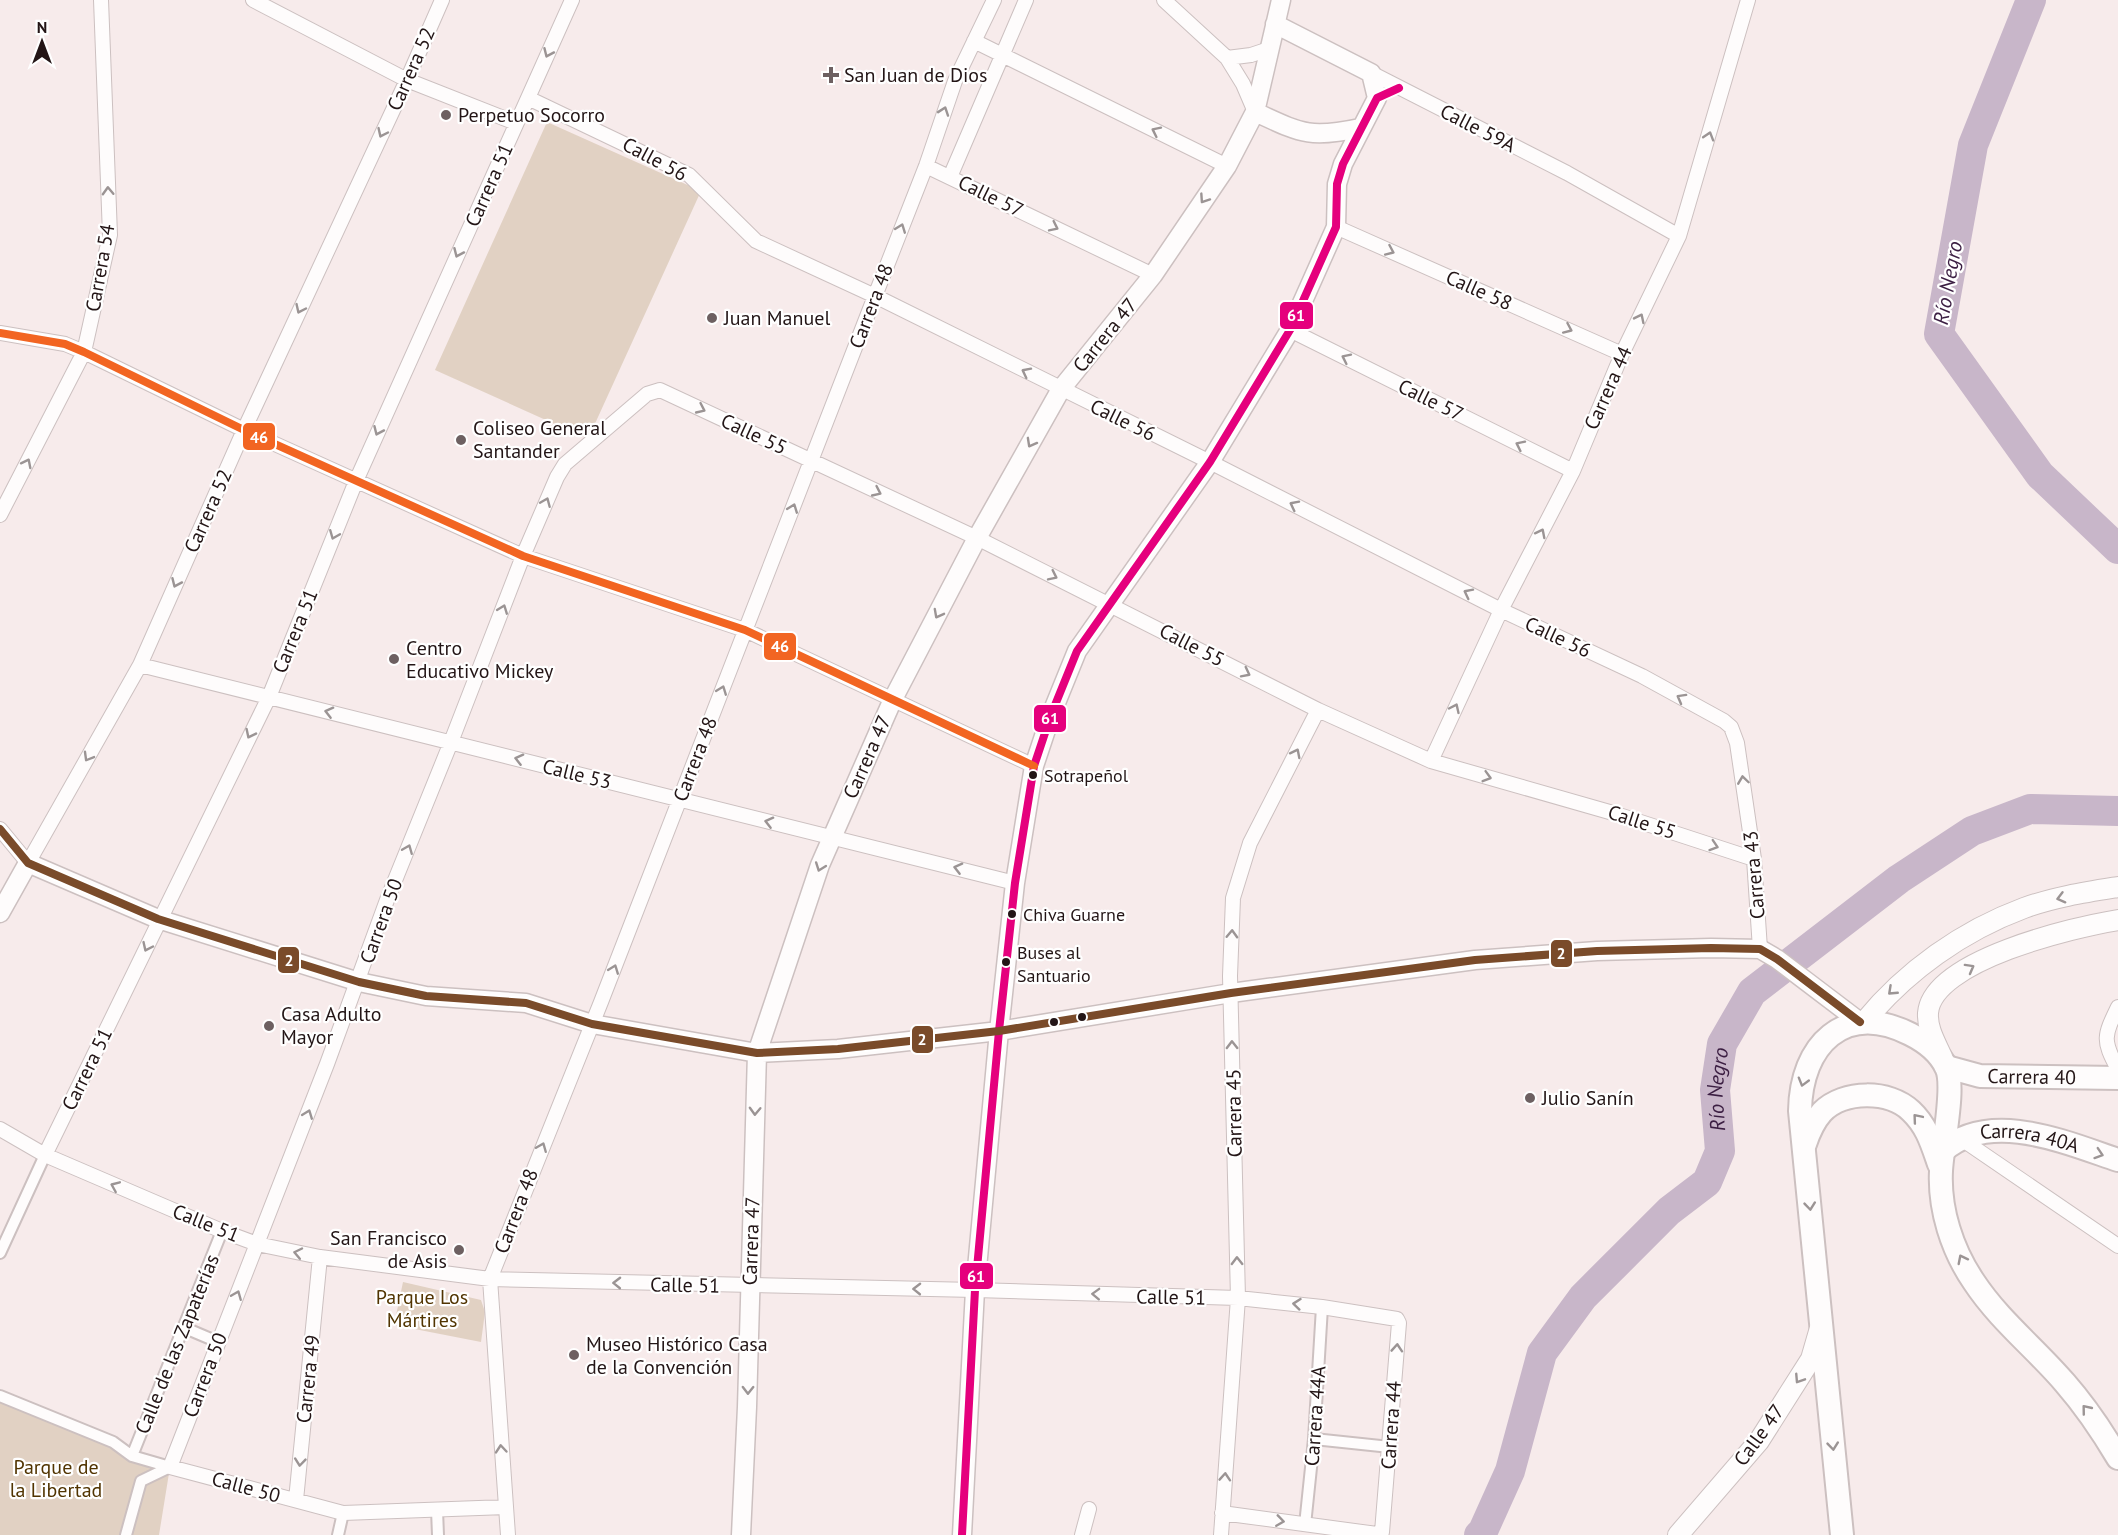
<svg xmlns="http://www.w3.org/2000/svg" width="2118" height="1535" font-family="'PT Sans',sans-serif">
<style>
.green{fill:#e1d1c3}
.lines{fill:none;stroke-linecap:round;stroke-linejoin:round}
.river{stroke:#c8b6c9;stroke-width:30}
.pedestrian-casing{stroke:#ccc0c0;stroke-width:14}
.minor-casing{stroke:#ccc0c0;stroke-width:16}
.tertiary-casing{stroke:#ccc0c0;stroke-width:21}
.secondary-casing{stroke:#ccc0c0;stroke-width:22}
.primary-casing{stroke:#ccc0c0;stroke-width:26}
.pedestrian{stroke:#fefcfc;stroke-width:10}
.minor{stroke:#fefcfc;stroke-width:14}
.tertiary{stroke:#fefcfc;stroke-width:18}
.secondary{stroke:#fefcfc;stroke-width:20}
.primary{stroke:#fefcfc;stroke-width:22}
.bus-1-casing{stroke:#fff;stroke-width:12}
.bus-2-casing{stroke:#fff;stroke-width:12}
.bus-3-casing{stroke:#fff;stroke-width:12}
.bus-1{stroke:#e5007d;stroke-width:8}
.bus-2{stroke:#7a4b2a;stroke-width:8}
.bus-3{stroke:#f26522;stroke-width:8}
.oneway{stroke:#9b9494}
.poi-dot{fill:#6d6061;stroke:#fff;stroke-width:2}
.bus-dot{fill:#231516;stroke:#fff;stroke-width:2}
.labels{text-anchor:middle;stroke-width:4.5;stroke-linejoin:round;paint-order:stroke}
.bus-label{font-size:18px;fill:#231516;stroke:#fff;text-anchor:start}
.street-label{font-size:20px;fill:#231516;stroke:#fff}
.poi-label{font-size:20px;fill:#231516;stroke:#fff;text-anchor:start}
.park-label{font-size:20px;fill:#513401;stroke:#fff}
.water-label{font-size:21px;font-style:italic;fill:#3b1e42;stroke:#fff}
.line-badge{stroke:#fff;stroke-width:2}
.badge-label{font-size:16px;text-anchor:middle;font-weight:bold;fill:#fff}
</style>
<rect width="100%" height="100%" fill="#f7ebeb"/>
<path class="green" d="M547,122L701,191L588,439L435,370Z
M403,1282L481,1300L485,1312L481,1342L394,1325Z
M0,1396L170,1467L159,1535H0Z"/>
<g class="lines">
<g class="river">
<path d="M2031,0L1973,145L1939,334L2040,475L2118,549"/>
<path id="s1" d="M1479,1535L1483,1531L1510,1471L1542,1353L1583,1297L1669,1211L1707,1182L1720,1151L1715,1090L1722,1044L1752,992L1899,879L1972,831L2030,809L2118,811"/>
</g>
<defs>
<path id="pedestrian" d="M0,1253L45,1155
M185,1328L218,1342
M0,1396L113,1442L132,1456L170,1467
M1314,1439L1390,1447
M132,1456L222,1231
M437,1510L438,1535
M1305,1525L1314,1439L1322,1307
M126,1535L141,1481L170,1467
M338,1535L343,1513"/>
<path id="minor" d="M253,0L407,80L516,123
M1164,0L1227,58L1243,84L1255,112
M974,41L1227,166
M1227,58L1251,55L1269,49
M1371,73L1567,173L1679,236
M528,98L689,175L756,241L875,296L1210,462L1501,610L1642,676L1724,721L1731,727L1737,743L1754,859L1760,949
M926,166L1153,275
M950,177L1026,0
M1336,227L1622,354
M1290,330L1573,471
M0,333L65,344L84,352L244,430L523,556L745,630L1034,766
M0,515L84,352L110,235L101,0
M140,665L1015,883
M1431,761L1501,610L1573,471L1622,354L1679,236L1748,0
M0,829L28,863L140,665L244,430L407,80L442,0
M2118,1007C2104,1036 2102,1040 2118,1069
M0,1129L45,1155L222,1231L257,1244L320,1257L490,1279L975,1290L1238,1298L1322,1307L1397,1319L1399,1323L1382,1532L1377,1534L1222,1513
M1960,1138L2118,1246
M45,1155L269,697L356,481L572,0
M296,1500L320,1257
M506,1507L343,1513L170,1467L327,1064L387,900L451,742L523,556L557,477L565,464L647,394L660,390L977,538L1318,710L1431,761L1613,813L1754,859
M508,1535L490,1279L601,1002L875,296L926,166L955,81L994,0
M1082,1535L1089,1509
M1221,1535L1238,1298L1230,976L1233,898L1250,843L1318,710"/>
<path id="tertiary" d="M1255,112C1301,133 1309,139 1360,128
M0,913L28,863L158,919L359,982L426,996L526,1003L592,1024L757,1053L838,1049L999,1031L1231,993L1475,960L1597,951L1711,948L1760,949L1777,959L1860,1022
M741,1535L747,1407L757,1053L820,865L893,699L977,538L1061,389L1153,275L1227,166L1255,112L1281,0
M962,1535L975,1290L999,1031L1015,883L1034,766L1051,715L1077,651L1210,462L1290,330L1336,227L1337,184L1343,164L1377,98L1371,73L1275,24"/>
<path id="secondary" d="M1864,1022C1906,971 1962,931 2024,908C2054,897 2087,892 2118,887
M1942,1057C1936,1043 1927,1029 1928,1013C1932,960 2075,927 2118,920
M1678,1535L1759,1441L1811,1359L1820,1328"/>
<g id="primary">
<path id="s2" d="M1947,1067L1980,1076L2118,1078"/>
<path d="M1805,1144C1809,1132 1813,1122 1822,1112C1844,1090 1889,1090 1911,1111C1927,1126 1932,1144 1939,1164"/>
<path id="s3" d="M1943,1151C1990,1109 2067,1143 2118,1160"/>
<path d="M1842,1535L1800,1111C1801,1045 1844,1001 1910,1034C1924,1041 1939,1052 1946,1067C1956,1085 1942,1147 1941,1171C1939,1209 1952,1250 1974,1282C1999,1320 2036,1349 2065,1383C2086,1407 2102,1431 2118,1458"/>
</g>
</defs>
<use href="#pedestrian" class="pedestrian-casing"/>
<use href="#minor" class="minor-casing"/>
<use href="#tertiary" class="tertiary-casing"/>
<use href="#secondary" class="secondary-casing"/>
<use href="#primary" class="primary-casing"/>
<use href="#pedestrian" class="pedestrian"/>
<use href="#minor" class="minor"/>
<use href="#tertiary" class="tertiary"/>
<use href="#secondary" class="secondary"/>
<use href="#primary" class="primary"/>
<defs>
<path id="bus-1" d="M962,1535L975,1290L999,1031L1015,883L1034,766L1051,715L1077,651L1210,462L1290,330L1336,227L1337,184L1343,164L1377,98L1399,88"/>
<path id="bus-2" d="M0,829L28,863L158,919L359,982L426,996L526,1003L592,1024L757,1053L838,1049L999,1031L1231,993L1475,960L1597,951L1711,948L1760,949L1777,959L1860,1022"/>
<path id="bus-3" d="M0,333L65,344L84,352L244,430L523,556L745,630L1034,766"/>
</defs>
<use href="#bus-1" class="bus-1-casing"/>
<use href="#bus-2" class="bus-2-casing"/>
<use href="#bus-3" class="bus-3-casing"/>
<use href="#bus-1" class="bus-1"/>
<use href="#bus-2" class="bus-2"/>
<use href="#bus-3" class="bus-3"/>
</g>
<defs><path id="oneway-chevron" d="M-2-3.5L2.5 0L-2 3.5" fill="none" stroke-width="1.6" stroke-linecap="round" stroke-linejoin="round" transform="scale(1.5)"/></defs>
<g class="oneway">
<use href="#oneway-chevron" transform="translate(548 53) rotate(114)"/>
<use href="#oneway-chevron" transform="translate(944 111) rotate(-71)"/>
<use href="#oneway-chevron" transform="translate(1156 131) rotate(-154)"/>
<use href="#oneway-chevron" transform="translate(382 133) rotate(115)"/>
<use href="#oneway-chevron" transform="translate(1709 136) rotate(-73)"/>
<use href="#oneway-chevron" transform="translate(108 191) rotate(-92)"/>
<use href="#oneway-chevron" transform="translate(1204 199) rotate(124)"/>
<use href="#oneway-chevron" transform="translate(1054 227) rotate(26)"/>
<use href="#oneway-chevron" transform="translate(901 228) rotate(-69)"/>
<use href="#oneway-chevron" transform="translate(1390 251) rotate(24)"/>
<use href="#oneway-chevron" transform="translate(458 253) rotate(114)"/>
<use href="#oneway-chevron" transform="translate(300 309) rotate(115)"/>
<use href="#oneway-chevron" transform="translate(1640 318) rotate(-64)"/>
<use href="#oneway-chevron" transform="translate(1568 329) rotate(24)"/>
<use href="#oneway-chevron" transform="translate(1346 358) rotate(-154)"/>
<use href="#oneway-chevron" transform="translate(1026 372) rotate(-153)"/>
<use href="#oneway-chevron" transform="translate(701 409) rotate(25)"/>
<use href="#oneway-chevron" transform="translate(378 431) rotate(114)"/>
<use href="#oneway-chevron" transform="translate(1031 443) rotate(119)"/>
<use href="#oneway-chevron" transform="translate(1520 445) rotate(-154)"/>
<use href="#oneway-chevron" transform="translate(27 463) rotate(-63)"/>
<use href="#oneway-chevron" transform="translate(877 492) rotate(25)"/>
<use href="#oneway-chevron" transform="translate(546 502) rotate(-67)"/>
<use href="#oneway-chevron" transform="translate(1294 505) rotate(-153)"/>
<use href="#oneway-chevron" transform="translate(793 508) rotate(-69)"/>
<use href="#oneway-chevron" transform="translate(1541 533) rotate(-63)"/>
<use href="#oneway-chevron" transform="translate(334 535) rotate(112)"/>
<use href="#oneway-chevron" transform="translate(1053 576) rotate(26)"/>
<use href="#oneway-chevron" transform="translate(176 583) rotate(114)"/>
<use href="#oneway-chevron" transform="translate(1468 593) rotate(-153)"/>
<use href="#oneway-chevron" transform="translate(503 609) rotate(-69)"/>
<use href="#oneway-chevron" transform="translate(938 614) rotate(118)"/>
<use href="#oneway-chevron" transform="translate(1246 673) rotate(27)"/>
<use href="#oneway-chevron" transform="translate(722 690) rotate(-69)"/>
<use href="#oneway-chevron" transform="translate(1681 698) rotate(-151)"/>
<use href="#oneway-chevron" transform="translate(1455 708) rotate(-65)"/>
<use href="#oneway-chevron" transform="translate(329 712) rotate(-166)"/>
<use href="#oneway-chevron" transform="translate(250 734) rotate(116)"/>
<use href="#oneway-chevron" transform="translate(1296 753) rotate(-63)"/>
<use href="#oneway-chevron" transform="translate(88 757) rotate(120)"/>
<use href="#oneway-chevron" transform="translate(519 759) rotate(-166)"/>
<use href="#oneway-chevron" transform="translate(1487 777) rotate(16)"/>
<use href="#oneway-chevron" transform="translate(1743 780) rotate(-98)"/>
<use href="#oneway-chevron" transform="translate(769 822) rotate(-166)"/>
<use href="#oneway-chevron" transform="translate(1714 846) rotate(18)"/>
<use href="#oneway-chevron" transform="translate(408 849) rotate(-68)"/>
<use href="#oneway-chevron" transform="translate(820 867) rotate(110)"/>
<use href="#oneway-chevron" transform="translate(958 868) rotate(-166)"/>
<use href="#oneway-chevron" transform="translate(2061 898) rotate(165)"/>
<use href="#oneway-chevron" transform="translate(1232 934) rotate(-88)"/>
<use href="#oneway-chevron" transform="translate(147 947) rotate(115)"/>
<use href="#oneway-chevron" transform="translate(1970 968) rotate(-29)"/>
<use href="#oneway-chevron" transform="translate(614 969) rotate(-69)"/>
<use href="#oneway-chevron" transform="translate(1892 991) rotate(137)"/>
<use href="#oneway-chevron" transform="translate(1232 1045) rotate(-91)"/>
<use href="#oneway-chevron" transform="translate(1803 1082) rotate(106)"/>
<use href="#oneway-chevron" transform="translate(755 1111) rotate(92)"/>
<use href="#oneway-chevron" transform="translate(308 1114) rotate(-69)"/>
<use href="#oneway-chevron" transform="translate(1917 1118) rotate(-130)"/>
<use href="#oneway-chevron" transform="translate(542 1147) rotate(-68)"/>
<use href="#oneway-chevron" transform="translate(2099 1154) rotate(18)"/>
<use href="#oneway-chevron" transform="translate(115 1186) rotate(-157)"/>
<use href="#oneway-chevron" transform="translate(1810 1206) rotate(84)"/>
<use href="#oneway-chevron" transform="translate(298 1253) rotate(-168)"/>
<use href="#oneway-chevron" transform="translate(1962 1259) rotate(-117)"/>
<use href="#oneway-chevron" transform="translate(1237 1261) rotate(-91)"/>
<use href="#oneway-chevron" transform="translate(617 1283) rotate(-179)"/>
<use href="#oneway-chevron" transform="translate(917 1289) rotate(-179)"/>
<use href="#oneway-chevron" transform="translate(1096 1294) rotate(-178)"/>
<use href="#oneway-chevron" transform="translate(237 1295) rotate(-68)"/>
<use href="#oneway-chevron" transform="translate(1297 1304) rotate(-174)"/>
<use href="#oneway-chevron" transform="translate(1397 1348) rotate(-86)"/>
<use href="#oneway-chevron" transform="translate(1799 1379) rotate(123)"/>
<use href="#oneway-chevron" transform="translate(748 1390) rotate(91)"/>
<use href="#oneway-chevron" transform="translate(2086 1409) rotate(-129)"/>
<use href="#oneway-chevron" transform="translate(1833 1446) rotate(84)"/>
<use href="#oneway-chevron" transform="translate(501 1449) rotate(-95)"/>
<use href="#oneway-chevron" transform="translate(300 1462) rotate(96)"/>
<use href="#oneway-chevron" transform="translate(1225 1477) rotate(-86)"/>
<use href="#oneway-chevron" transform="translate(1280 1521) rotate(8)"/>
</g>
<g class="poi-dot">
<path d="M828 66h6v6h6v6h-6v6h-6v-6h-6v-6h6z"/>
<circle cx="446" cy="115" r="6"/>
<circle cx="712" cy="318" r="6"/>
<circle cx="461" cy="440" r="6"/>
<circle cx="394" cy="659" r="6"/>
<circle cx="269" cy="1026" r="6"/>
<circle cx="1530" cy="1098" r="6"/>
<circle cx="459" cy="1250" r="6"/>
<circle cx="574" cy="1355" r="6"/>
</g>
<g class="bus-dot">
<circle cx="1033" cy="775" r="5"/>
<circle cx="1012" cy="914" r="5"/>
<circle cx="1006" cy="962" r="5"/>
<circle cx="1082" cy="1017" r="5"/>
<circle cx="1054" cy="1022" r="5"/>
</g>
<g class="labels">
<g class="bus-label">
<text x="1044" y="782">Sotrapeñol</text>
<text x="1023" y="921">Chiva Guarne</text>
<text x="1017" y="959">Buses al<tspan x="1017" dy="23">Santuario</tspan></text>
</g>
<g class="street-label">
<text transform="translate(411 69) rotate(-66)" y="7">Carrera 52</text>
<text transform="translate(1478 128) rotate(27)" y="7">Calle 59A</text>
<text transform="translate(655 159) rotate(28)" y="7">Calle 56</text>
<text transform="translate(489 185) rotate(-66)" y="7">Carrera 51</text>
<text transform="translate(991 196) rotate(26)" y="7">Calle 57</text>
<text transform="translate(100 268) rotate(-80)" y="7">Carrera 54</text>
<text transform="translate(1479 290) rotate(24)" y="7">Calle 58</text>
<text transform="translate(871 306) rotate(-69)" y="7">Carrera 48</text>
<text transform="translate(1105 335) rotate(-51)" y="7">Carrera 47</text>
<text transform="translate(1608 388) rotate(-66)" y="7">Carrera 44</text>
<text transform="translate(1431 400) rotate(26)" y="7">Calle 57</text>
<text transform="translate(1123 420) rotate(26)" y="7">Calle 56</text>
<text transform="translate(754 434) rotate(25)" y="7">Calle 55</text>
<text transform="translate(208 511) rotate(-66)" y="7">Carrera 52</text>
<text transform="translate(295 631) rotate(-68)" y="7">Carrera 51</text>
<text transform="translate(1558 637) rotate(25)" y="7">Calle 56</text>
<text transform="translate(1192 645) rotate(27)" y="7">Calle 55</text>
<text transform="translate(867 757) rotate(-66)" y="7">Carrera 47</text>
<text transform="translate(695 759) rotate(-69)" y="7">Carrera 48</text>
<text transform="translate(577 774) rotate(14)" y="7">Calle 53</text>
<text transform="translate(1642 822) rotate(18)" y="7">Calle 55</text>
<text transform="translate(1754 875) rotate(-95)" y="7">Carrera 43</text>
<text transform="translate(381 921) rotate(-70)" y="7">Carrera 50</text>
<text transform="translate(87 1069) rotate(-64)" y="7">Carrera 51</text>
<text dy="7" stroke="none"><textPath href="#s2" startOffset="86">Carrera 40</textPath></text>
<text transform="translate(1234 1113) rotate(-91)" y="7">Carrera 45</text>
<text dy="7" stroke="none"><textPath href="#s3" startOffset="92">Carrera 40A</textPath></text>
<text transform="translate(516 1211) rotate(-69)" y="7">Carrera 48</text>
<text transform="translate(206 1223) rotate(22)" y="7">Calle 51</text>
<text transform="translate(751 1241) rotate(-88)" y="7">Carrera 47</text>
<text transform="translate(685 1285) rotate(1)" y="7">Calle 51</text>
<text transform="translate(1171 1297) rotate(1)" y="7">Calle 51</text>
<text transform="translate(177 1344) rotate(-68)" y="7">Calle de las Zapaterías</text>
<text transform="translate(205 1375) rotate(-69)" y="7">Carrera 50</text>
<text transform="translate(308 1379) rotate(-84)" y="7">Carrera 49</text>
<text transform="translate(1315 1416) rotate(-86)" y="7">Carrera 44A</text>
<text transform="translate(1391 1425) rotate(-86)" y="7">Carrera 44</text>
<text transform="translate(1759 1435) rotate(-54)" y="7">Calle 47</text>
<text transform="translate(246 1487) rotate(15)" y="7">Calle 50</text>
</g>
<g class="poi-label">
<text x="844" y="82">San Juan de Dios</text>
<text x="458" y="122">Perpetuo Socorro</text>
<text x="724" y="325">Juan Manuel</text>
<text x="473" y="435">Coliseo General<tspan x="473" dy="23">Santander</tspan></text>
<text x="406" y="655">Centro<tspan x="406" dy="23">Educativo Mickey</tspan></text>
<text x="281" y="1021">Casa Adulto<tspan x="281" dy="23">Mayor</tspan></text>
<text x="1542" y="1105">Julio Sanín</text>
<text x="447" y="1245" text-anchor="end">San Francisco<tspan x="447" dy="23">de Asis</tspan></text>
<text x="586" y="1351">Museo Histórico Casa<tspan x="586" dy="23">de la Convención</tspan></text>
</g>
<g class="park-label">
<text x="422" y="1304">Parque Los<tspan x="422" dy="23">Mártires</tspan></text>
<text x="56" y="1474">Parque de<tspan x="56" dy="23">la Libertad</tspan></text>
</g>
<g class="water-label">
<text transform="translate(1948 283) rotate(-80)" y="7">Río Negro</text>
<text dy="7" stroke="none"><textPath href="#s1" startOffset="528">Río Negro</textPath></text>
</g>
</g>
<g class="line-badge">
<rect x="1279" y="301" width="35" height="29" rx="6" fill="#e5007d"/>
<rect x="242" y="422" width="34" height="29" rx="6" fill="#f26522"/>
<rect x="763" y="632" width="34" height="29" rx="6" fill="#f26522"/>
<rect x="1033" y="704" width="34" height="29" rx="6" fill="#e5007d"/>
<rect x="1550" y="939" width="23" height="29" rx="6" fill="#7a4b2a"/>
<rect x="277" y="946" width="23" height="28" rx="6" fill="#7a4b2a"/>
<rect x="911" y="1025" width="23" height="29" rx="6" fill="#7a4b2a"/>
<rect x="959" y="1262" width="35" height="28" rx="6" fill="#e5007d"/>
</g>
<g class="badge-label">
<text x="1296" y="321">61</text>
<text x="259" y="443">46</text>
<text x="780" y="652">46</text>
<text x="1050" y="724">61</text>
<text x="1561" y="959">2</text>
<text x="289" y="966">2</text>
<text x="922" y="1045">2</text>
<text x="976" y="1282">61</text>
</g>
<g transform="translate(42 42)" stroke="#ffffff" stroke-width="4.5" paint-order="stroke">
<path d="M0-4.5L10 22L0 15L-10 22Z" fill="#231516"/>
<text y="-9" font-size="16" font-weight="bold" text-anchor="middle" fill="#231516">N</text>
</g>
</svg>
